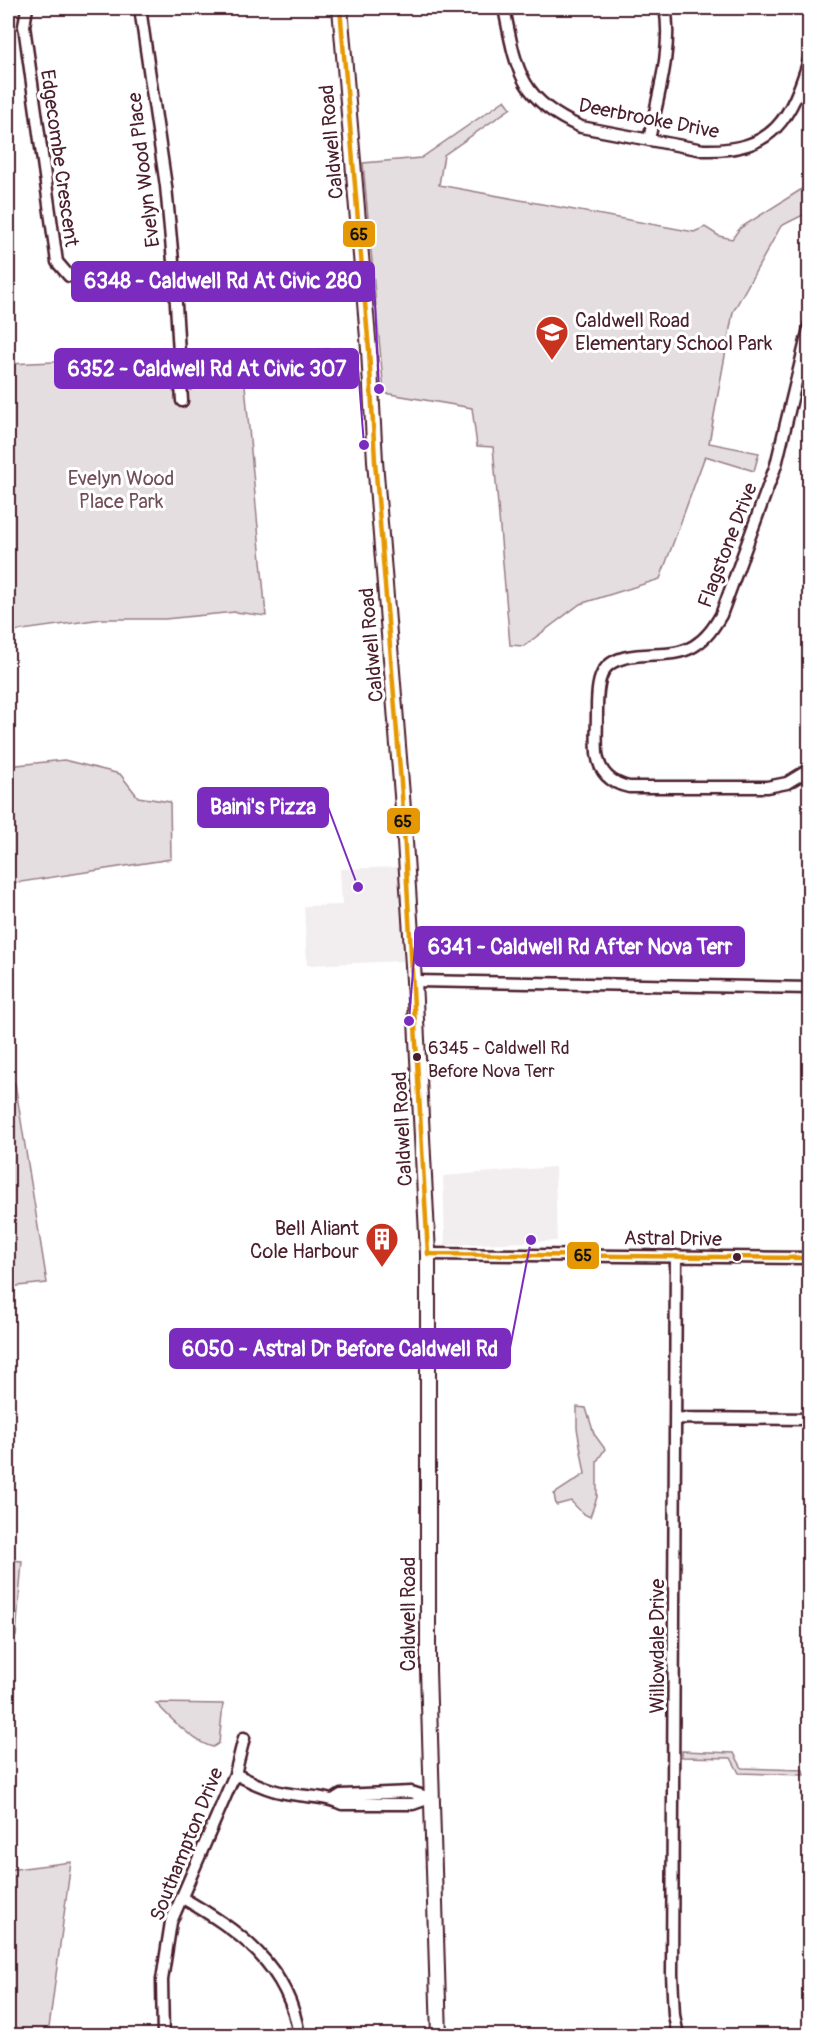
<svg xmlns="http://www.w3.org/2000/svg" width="817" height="2043" font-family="Pangolin,sans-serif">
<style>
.built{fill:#f2eeef}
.green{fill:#e5dee0;stroke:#987e86;stroke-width:1.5}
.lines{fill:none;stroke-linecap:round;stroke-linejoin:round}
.minor-casing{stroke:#4a1f2b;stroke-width:15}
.tertiary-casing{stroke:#4a1f2b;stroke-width:18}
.minor{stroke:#fff;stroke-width:10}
.tertiary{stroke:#fff;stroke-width:14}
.bus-1-casing{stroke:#fff;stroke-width:9}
.bus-1{stroke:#e69804;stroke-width:4.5}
.bus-dot{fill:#4a1f2b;stroke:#fff;stroke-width:2}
.labels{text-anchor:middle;stroke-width:6;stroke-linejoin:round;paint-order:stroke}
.bus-label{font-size:18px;fill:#4a1f2b;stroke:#fff;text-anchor:start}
.street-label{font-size:20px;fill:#4a1f2b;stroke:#fff}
.poi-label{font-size:20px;fill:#4a1f2b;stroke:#fff;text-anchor:start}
.park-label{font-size:20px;fill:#714f58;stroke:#fff}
.leader{fill:none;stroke:#7b2cbf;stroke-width:2}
.callout-dot{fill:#7b2cbf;stroke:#fff;stroke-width:2}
.callout{fill:#7b2cbf;stroke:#7b2cbf;stroke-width:2}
.callout-label{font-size:21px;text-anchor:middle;font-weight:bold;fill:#fff}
.line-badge{stroke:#fff;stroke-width:2}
.pale-badge-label{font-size:16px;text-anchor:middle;font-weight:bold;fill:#111}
</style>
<rect width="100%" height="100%" fill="#fff"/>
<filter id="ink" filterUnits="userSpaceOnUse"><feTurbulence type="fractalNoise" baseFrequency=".0167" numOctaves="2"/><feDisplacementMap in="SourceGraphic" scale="12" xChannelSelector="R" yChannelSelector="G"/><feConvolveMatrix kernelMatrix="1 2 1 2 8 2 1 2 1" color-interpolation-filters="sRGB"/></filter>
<g filter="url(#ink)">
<path class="built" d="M399,867L403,961L307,965L304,906L342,905L340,869Z
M555,1167L557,1241L445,1245L443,1176Z"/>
<path class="green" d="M505,100L511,108L444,155L439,185L694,232L705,227L719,236L732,239L740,228L810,184L809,212L781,226L733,312L709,443L759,453L754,471L705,456L660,579L580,604L524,646L510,645L493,447L477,446L472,408L384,393L363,163L421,158Z
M345,348L346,356L243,363L266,616L235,612L165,619H102L8,632V364L171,357L173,392L192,390L190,357Z
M64,760L120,774L138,797L170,802L171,859L8,884V766Z
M8,1081L15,1083L47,1283L8,1287Z
M577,1407L586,1408L594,1434L605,1449L597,1461V1497L590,1517L582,1513L571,1501L556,1505L554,1494L585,1474L577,1428Z
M8,1560L22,1561L16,1636L8,1642Z
M156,1703L223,1704L219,1743L213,1747C194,1743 169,1717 156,1703Z
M682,1751L734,1753L742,1768L803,1770L804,1775L739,1773L731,1758L682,1757Z
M71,1862L48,2035H8V1870Z"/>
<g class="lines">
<defs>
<path id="minor" d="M27,8L24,26L57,262L69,276L87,280L174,272
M140,8L166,186L174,272L182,401
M504,8C516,68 519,100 581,127L703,150C774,152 791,119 810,57
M649,140C657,99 673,48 665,8
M810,324L776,465L721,615C714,627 707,638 694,646C679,655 662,654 645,655C602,657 597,672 597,711C597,725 596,739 597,753C599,772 610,783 629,787H767L787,783L810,769
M414,981L810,988
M428,1254L810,1258
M676,1256L672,1974L674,2015L678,2036
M676,1418L810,1419
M235,1774C250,1781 264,1789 280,1792C300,1797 324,1795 342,1804H413L430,1798
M333,1800L341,1795L411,1792L430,1798
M181,1897C238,1930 289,1965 299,2036
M163,2036L162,1980L171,1922L235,1774L244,1738"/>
<path id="tertiary" d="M340,8L369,350L375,461L402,795L414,981L428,1254V1670L439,2036"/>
</defs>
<use href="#minor" class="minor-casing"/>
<use href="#tertiary" class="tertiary-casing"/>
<use href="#minor" class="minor"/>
<use href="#tertiary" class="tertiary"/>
<defs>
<path id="bus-1" d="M340,8L369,350L375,461L402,795L428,1254L810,1258"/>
</defs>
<use href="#bus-1" class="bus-1-casing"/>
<use href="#bus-1" class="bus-1"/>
</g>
</g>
<defs>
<symbol id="school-pin" viewBox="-11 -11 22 30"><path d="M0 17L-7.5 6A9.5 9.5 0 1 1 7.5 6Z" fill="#c8321e" stroke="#fff"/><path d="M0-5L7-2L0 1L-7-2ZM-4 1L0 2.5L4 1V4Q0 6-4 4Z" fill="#fff"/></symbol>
<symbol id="building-pin" viewBox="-11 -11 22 30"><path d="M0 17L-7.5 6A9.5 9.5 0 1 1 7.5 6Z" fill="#c8321e" stroke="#fff"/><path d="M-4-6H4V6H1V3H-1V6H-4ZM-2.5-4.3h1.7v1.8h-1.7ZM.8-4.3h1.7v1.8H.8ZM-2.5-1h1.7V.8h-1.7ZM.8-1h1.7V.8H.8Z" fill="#fff"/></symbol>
</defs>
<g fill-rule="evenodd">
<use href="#school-pin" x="533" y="313" width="38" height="52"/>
<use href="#building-pin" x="363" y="1220" width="38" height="52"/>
</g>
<g class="bus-dot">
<circle cx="417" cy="1057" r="5"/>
<circle cx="737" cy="1257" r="5"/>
</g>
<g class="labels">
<g class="bus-label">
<text x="428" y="1054">6345 - Caldwell Rd<tspan x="428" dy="23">Before Nova Terr</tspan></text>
</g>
<g class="street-label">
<text transform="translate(649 118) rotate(11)" y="7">Deerbrooke Drive</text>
<text transform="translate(331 142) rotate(-95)" y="7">Caldwell Road</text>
<text transform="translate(60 158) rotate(82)" y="7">Edgecombe Crescent</text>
<text transform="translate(143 170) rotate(-97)" y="7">Evelyn Wood Place</text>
<text transform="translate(727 545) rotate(-69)" y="7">Flagstone Drive</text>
<text transform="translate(371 645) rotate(-95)" y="7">Caldwell Road</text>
<text transform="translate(402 1129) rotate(-93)" y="7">Caldwell Road</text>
<text transform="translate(673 1238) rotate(1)" y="7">Astral Drive</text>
<text transform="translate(408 1614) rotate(-90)" y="7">Caldwell Road</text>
<text transform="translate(657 1646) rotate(-90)" y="7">Willowdale Drive</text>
<text transform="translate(186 1844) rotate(-68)" y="7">Southampton Drive</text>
</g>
<g class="poi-label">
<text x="575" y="327">Caldwell Road<tspan x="575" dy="23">Elementary School Park</tspan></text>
<text x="359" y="1235" text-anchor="end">Bell Aliant<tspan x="359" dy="23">Cole Harbour</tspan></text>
</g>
<g class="park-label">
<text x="121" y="485">Evelyn Wood<tspan x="121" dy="23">Place Park</tspan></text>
</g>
</g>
<path class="leader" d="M379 389L374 281M364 445L358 368M358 887L328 807M409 1021L415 946M531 1240L510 1348"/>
<g class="callout-dot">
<circle cx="379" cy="389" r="6"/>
<circle cx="364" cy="445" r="6"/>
<circle cx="358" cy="887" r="6"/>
<circle cx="409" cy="1021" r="6"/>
<circle cx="531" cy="1240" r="6"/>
</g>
<g class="callout">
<rect x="72" y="262" width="302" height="39" rx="6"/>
<rect x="55" y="349" width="303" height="39" rx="6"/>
<rect x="198" y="788" width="130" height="39" rx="6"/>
<rect x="415" y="927" width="329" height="39" rx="6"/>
<rect x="170" y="1329" width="340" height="39" rx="6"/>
</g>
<g class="callout-label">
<text x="223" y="288">6348 - Caldwell Rd At Civic 280</text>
<text x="207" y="376">6352 - Caldwell Rd At Civic 307</text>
<text x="263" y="814">Baini's Pizza</text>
<text x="580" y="954">6341 - Caldwell Rd After Nova Terr</text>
<text x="340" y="1356">6050 - Astral Dr Before Caldwell Rd</text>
</g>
<g class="line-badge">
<rect x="342" y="220" width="34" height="28" rx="6" fill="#e69804"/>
<rect x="386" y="807" width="35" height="28" rx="6" fill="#e69804"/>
<rect x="566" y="1241" width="34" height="29" rx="6" fill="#e69804"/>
</g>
<g class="pale-badge-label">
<text x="359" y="240">65</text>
<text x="403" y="827">65</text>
<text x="583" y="1261">65</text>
</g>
<rect width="817" height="2043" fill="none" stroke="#fff" stroke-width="30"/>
<rect x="15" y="15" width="787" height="2013" fill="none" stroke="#4a1f2b" stroke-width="2" filter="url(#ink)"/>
</svg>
